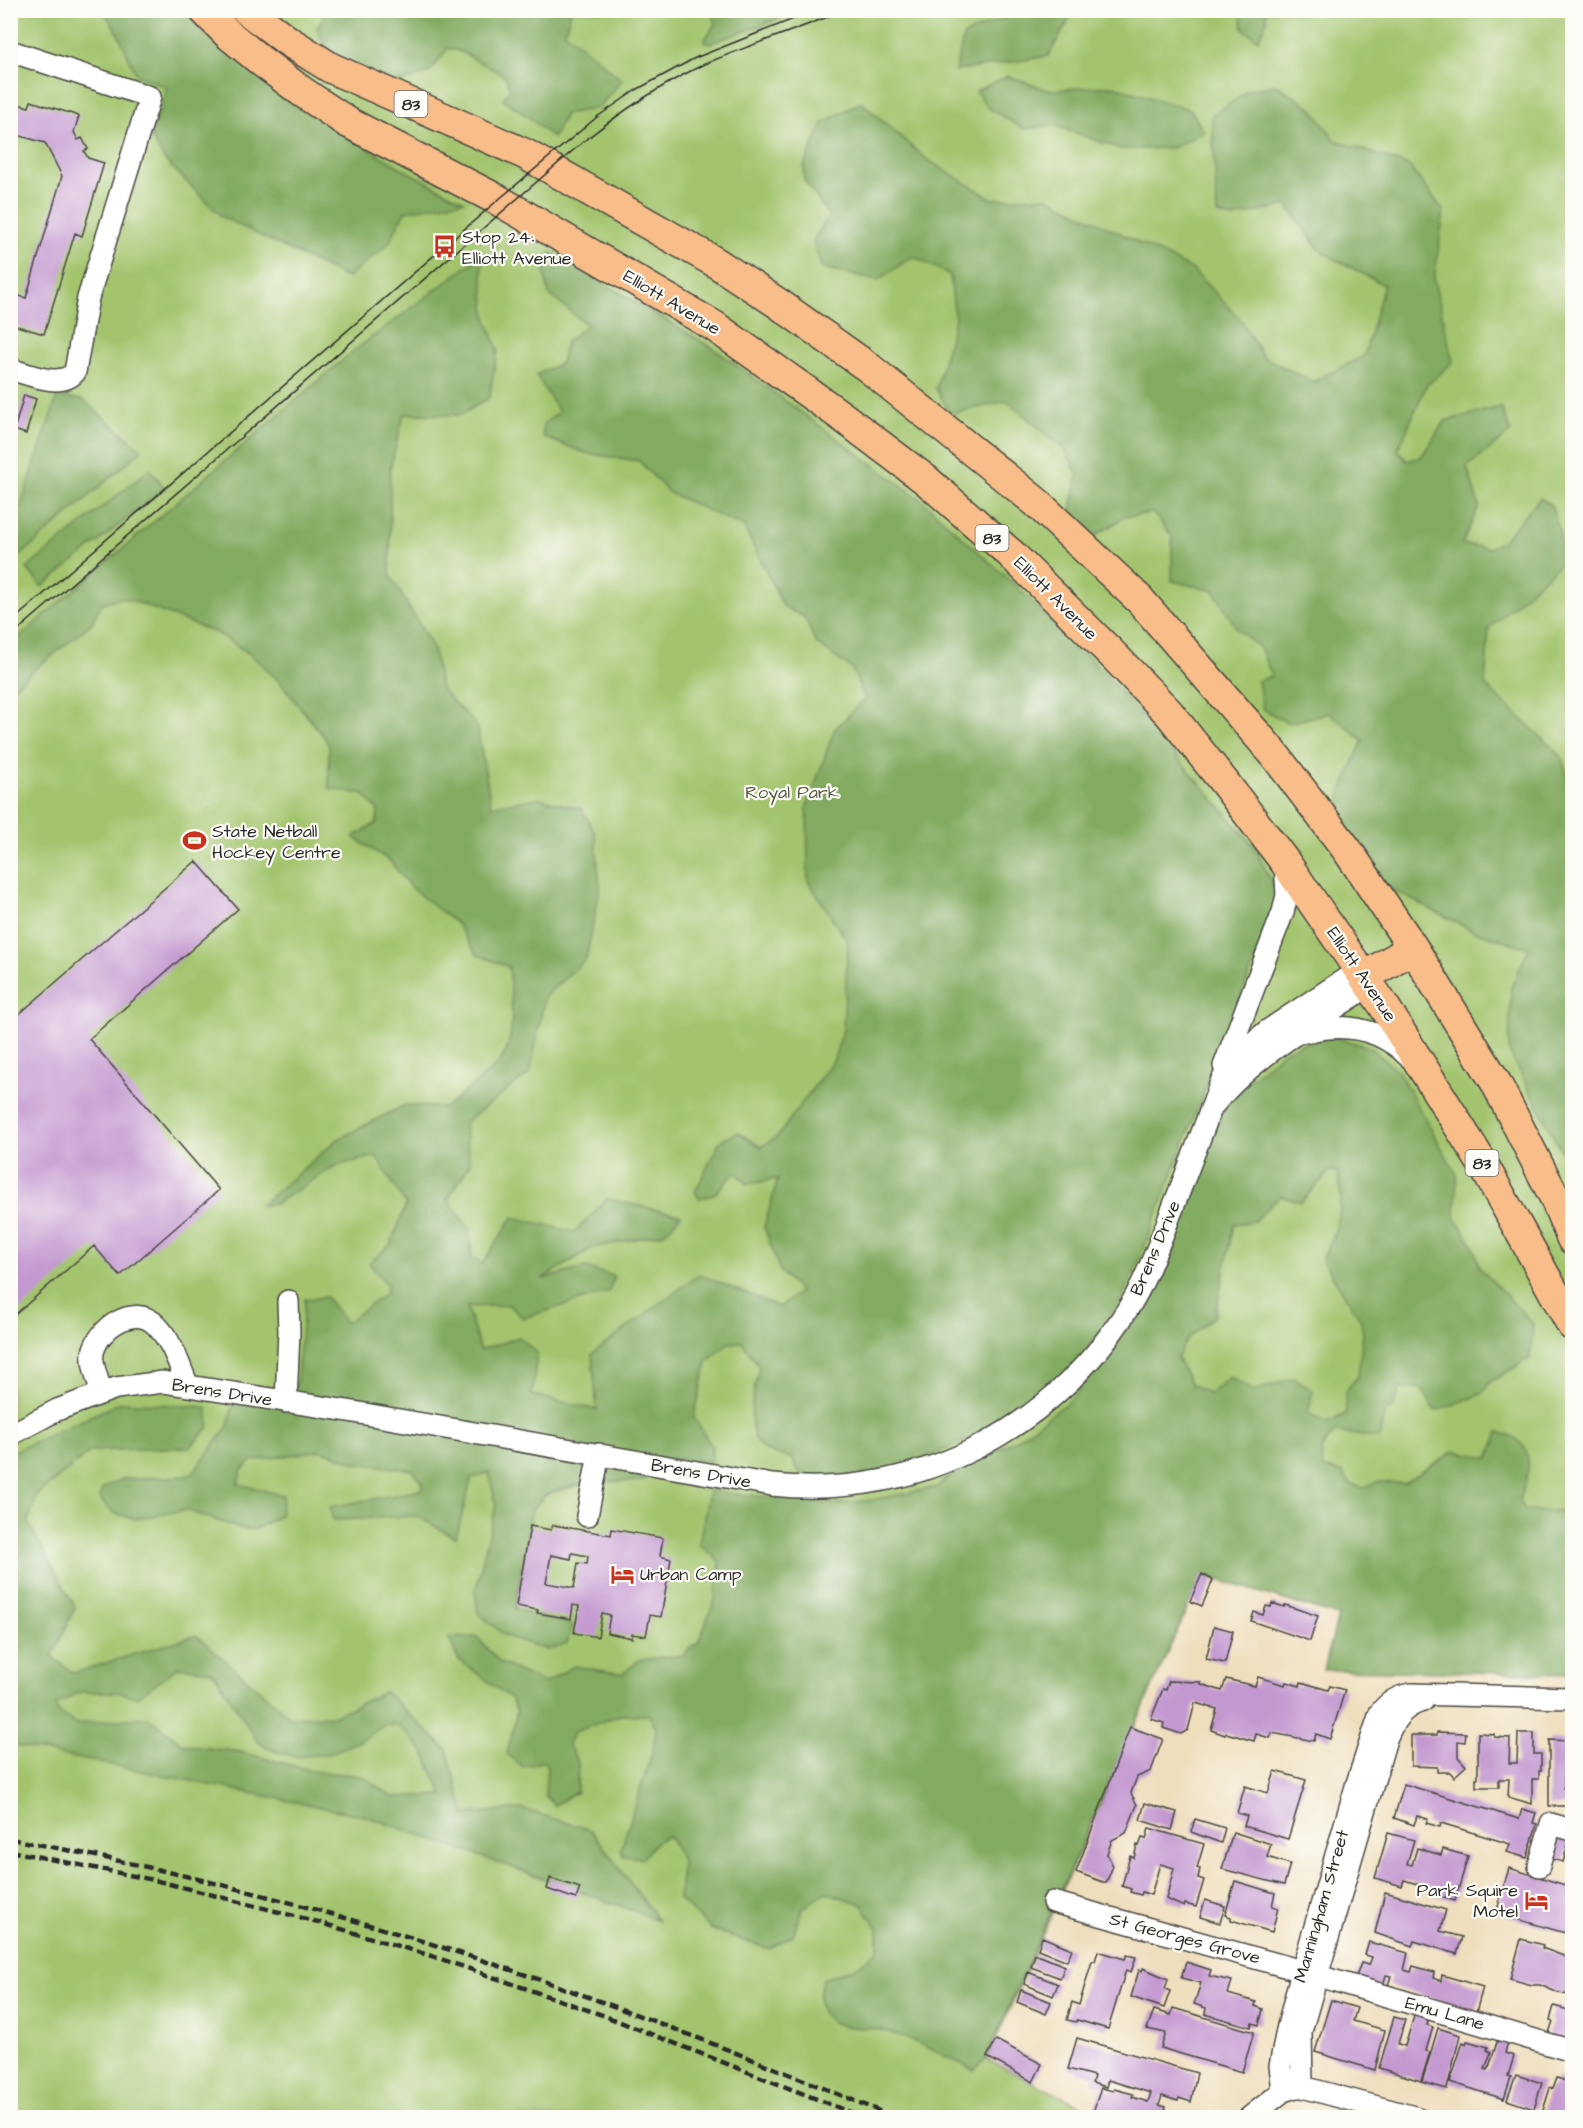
<svg xmlns="http://www.w3.org/2000/svg" width="1583" height="2128" font-family="'Architects Daughter',sans-serif">
<style>
.green{fill:#a3c46d;stroke:#67784c;stroke-width:1.5}
.forest{fill:#82aa60;stroke:#566a46;stroke-width:1.5;fill-rule:evenodd}
.building{fill:#c398d0;fill-rule:evenodd}
.lines{fill:none;stroke-linecap:round;stroke-linejoin:round}
.minor-casing{stroke:#484641;stroke-width:24}
.highway-casing{stroke:#484641;stroke-width:33}
.minor{stroke:#fff;stroke-width:21}
.highway{stroke:#f8bd89;stroke-width:30}
.tram{stroke:#2b2b2b;stroke-width:1.5}
.rail{stroke:#2b2b2b;stroke-width:4.5;stroke-dasharray:9 4.5;stroke-linecap:butt}
.labels{text-anchor:middle;stroke-width:4.5;stroke-linejoin:round;paint-order:stroke}
.shield{fill:#fdfcf7;stroke:#6a6a68;stroke-width:1.5}
.shield-label{font-size:16px;font-weight:bold;fill:#2b2b2b}
.poi-label{font-size:18px;fill:#2b2b2b;stroke:#fdfcf7;text-anchor:start}
.street-label{font-size:18px;fill:#2b2b2b;stroke:#fdfcf7}
.park-label{font-size:18px;fill:#4f593f;stroke:#fdfcf7}
</style>
<rect width="100%" height="100%" fill="#fdfcf7"/>
<filter id="ink" filterUnits="userSpaceOnUse"><feTurbulence type="fractalNoise" baseFrequency=".0167" numOctaves="2"/><feDisplacementMap in="SourceGraphic" scale="12" xChannelSelector="R" yChannelSelector="G"/><feConvolveMatrix kernelMatrix="1 2 1 2 8 2 1 2 1" color-interpolation-filters="sRGB"/></filter>
<filter id="wash" filterUnits="userSpaceOnUse"><feTurbulence type="fractalNoise" baseFrequency=".008" numOctaves="4" result="noise"/><feDisplacementMap in="SourceGraphic" scale="24" xChannelSelector="R" yChannelSelector="G"/><feGaussianBlur stdDeviation="1.35" result="paint"/><feColorMatrix in="noise" values="0 0 0 0 0 0 0 0 0 0 0 0 0 0 0 0 0 1.4 0 .05"/><feComposite in="paint" operator="in"/></filter>
<g filter="url(#wash)">
<rect width="100%" height="100%" fill="#efdebc"/>
<path class="green" d="M11,11H1572V1663L1324,1670L1338,1616L1202,1575L987,2060L1104,2117H11Z"/>
<path class="forest" d="M103,11H193L350,138L408,172L464,201L405,211L389,243L347,278L222,217L164,159L151,137L167,87L137,76L116,29Z
M327,11H571L565,32L622,80L598,108L565,114L553,138L531,119L503,99L510,89L505,76L462,52L448,48L430,72L397,84L327,51L317,28Z
M711,11V10L801,11L711,43L704,41L715,24Z
M1014,11H1074L1048,56L955,71L964,35L1010,16Z
M1240,11H1266L1267,21L1258,40L1243,28Z
M1008,76L1048,90L1113,86L1191,110L1204,132L1172,148L1121,149L1053,125L1024,129L988,108L976,91Z
M1276,85L1311,107L1335,140L1409,166L1444,211L1434,280L1453,362L1426,386L1398,450L1407,461L1421,457L1445,421L1501,407L1511,432L1467,467L1479,506L1462,544L1489,548L1502,542L1540,498L1551,505L1560,533L1562,562L1489,628L1485,685L1561,756L1572,790V1197L1564,1156L1509,1051L1511,987L1529,948L1473,931L1383,885L1343,824L1340,795L1363,740L1329,713L1288,723L1263,709L1258,681L1272,676L1260,648L1237,629L1214,591L1172,581V536L1153,513L1125,517L1088,540L1070,516L1078,474L1065,450L1007,401L951,414L936,389L955,319L950,275L913,256L878,280L822,268L813,241L829,216L804,180V166L823,123L861,102L926,159L992,199L1047,197L1192,269L1241,320L1263,357L1313,382L1364,356L1384,285L1320,251L1287,205L1232,218L1217,214L1212,116L1249,90Z
M551,252L711,347L919,498L1015,585L1107,676L1255,847L1279,898L1136,1268L1119,1303L1083,1355L1033,1404L984,1433L916,1462L860,1475L802,1478L792,1458C784,1456 773,1454 765,1450C741,1436 755,1387 759,1366L742,1342L728,1343L707,1362L694,1417L712,1447L711,1461L669,1459L643,1481L587,1482L547,1494L532,1509L515,1609L573,1625L567,1643L547,1650L506,1636L478,1613L475,1592L496,1506L489,1472L471,1479L456,1538L417,1516L333,1520L330,1507L421,1490L422,1483L413,1470L356,1463L321,1450L252,1461L241,1471L238,1484L283,1495L280,1515L256,1529H242L185,1510L136,1519L114,1513L103,1503L100,1496L102,1489L122,1479L187,1476L193,1473L228,1426L235,1397L296,1386L305,1299L326,1297L346,1323L386,1293L387,1285L369,1263L391,1244L406,1205L376,1156L335,1166L275,1204L261,1205L338,1139L405,1105L445,1108C459,1096 496,1069 504,1055C517,1035 510,990 509,967L477,955L457,924L411,888L390,861L353,837L377,823L378,810L363,794L329,788V746L325,738L279,681L250,654L219,634L136,602L122,598L108,601L101,604L92,623L11,689V644L351,353L481,256L486,317L498,350L489,398L461,415L404,414L390,469V575L433,648L441,689L477,726L491,806L539,798L582,809L595,833L600,889L586,959L545,996L530,1073L464,1123L470,1164L448,1199L468,1227L472,1256L482,1264L513,1217L575,1232L607,1199L681,1215L664,1233L592,1248L542,1279L586,1268L614,1276L609,1292L523,1318L509,1305L467,1307L480,1350L519,1337L537,1353L532,1395L597,1410L592,1354L699,1274L779,1307L800,1292L780,1271L764,1227L778,1179L747,1184L736,1172L713,1195L699,1198L695,1192L720,1141L738,1132L761,1147L778,1136L834,1059L843,1030L848,942L808,881L807,806L835,729L865,699L852,669L816,643L804,617L784,607L744,527L669,493L639,461L585,453L543,437V424L559,412L536,375L561,363L566,342L587,325L549,294L544,272Z
M57,397L83,400L142,450L13,562L11,536Z
M150,469L165,488L42,587L27,568Z
M1325,1035L1369,1047L1398,1071L1457,1175L1455,1217L1474,1247L1479,1267L1533,1324L1530,1358L1490,1382L1482,1394L1436,1411L1421,1388L1400,1389L1392,1409L1385,1411L1379,1438L1335,1432L1321,1449L1323,1468L1343,1473L1350,1484L1364,1488L1376,1482L1404,1483L1455,1451L1489,1458L1499,1432C1505,1434 1512,1437 1517,1440C1537,1454 1526,1482 1519,1500L1525,1511H1572V1674L1324,1670L1338,1616L1202,1575L985,2060L974,2070C944,2056 913,2038 881,2030C861,2025 839,2032 824,2015C816,2005 820,1991 822,1979L855,1968L878,1950V1928L861,1904L826,1892L803,1908L793,1935L769,1949L712,1930L679,1899L682,1861L669,1836L656,1841L643,1858L623,1856L621,1849L653,1750L656,1727L649,1715H620L574,1732L568,1744L578,1763L577,1792L554,1805L545,1795L547,1766L543,1761L523,1767L507,1754L517,1711L510,1698L458,1659L449,1638L477,1637L500,1663L545,1683L574,1666L623,1674L639,1660L683,1655L699,1641L715,1599L720,1562L699,1544L709,1491L836,1504L873,1500L937,1487L955,1471L1011,1443L1067,1403L1110,1355L1146,1299L1228,1098L1284,1051ZM1331,1170L1338,1173C1345,1206 1338,1230 1322,1260L1361,1320L1363,1334L1358,1376L1345,1392L1346,1414L1327,1423L1308,1413L1313,1391L1294,1378L1254,1391L1230,1377L1209,1394L1191,1384L1177,1358L1187,1339L1215,1316L1234,1224L1254,1221L1280,1196L1301,1202Z
M122,1402L207,1407L209,1427L190,1447L91,1451L37,1495L28,1522L75,1607L52,1657L74,1673L196,1635L290,1717L333,1716L385,1692L447,1750L465,1814L522,1809L591,1830L658,1920L562,1885L365,1816L11,1745L10,1453ZM179,1667L211,1671L220,1682L258,1742L277,1752L298,1757L327,1754L360,1741L384,1725L398,1726L409,1735L423,1751L443,1795L393,1797L363,1776L312,1771L241,1752L197,1747L183,1744L148,1717L76,1724L58,1712L56,1705L80,1692H117L137,1697Z"/>
<g id="blocks">
<path class="building" d="M31,101L79,116L74,132L78,140L82,138L88,149L84,151L88,158L104,163L82,236L75,233L44,334L10,324V293L26,298L62,176L45,143L10,133V102L29,107Z
M24,395L36,399L26,434L14,430Z
M196,861L238,909L89,1039L219,1190L120,1276L94,1246L10,1319V1022Z
M553,1525L611,1535L612,1529L663,1538L660,1556L671,1559L661,1617L650,1615L646,1636L632,1634V1638L607,1633L610,1615L602,1613L598,1637L574,1633L579,1606L573,1605L571,1619L537,1613L538,1610L516,1606L530,1526L551,1530ZM572,1553L588,1556L587,1564L578,1563L574,1588L546,1583L551,1555L571,1559Z
M1202,1574L1213,1580L1202,1606L1190,1601Z
M1272,1603L1284,1607L1285,1605L1318,1616L1310,1641L1251,1621L1254,1612L1263,1615L1266,1606L1271,1607Z
M1214,1626L1233,1631L1225,1663L1206,1659Z
M1258,1677L1285,1685L1286,1682L1300,1686L1301,1682L1328,1690L1330,1686L1345,1690L1330,1739L1316,1734L1314,1741L1272,1733L1270,1738L1256,1734L1254,1741L1226,1733L1225,1735L1211,1730L1217,1709L1195,1703L1188,1730L1181,1734L1163,1728L1164,1723L1151,1719L1163,1689L1166,1690L1169,1681L1201,1682V1684L1222,1691L1226,1679L1255,1686Z
M1130,1727L1163,1739L1151,1771L1137,1777L1131,1793L1137,1805L1126,1833L1112,1840L1107,1854L1113,1866L1106,1883L1076,1872Z
M1437,1732L1466,1733L1465,1742L1458,1741V1757L1466,1766L1454,1777L1450,1772H1437V1767L1411,1766V1735H1437Z
M1478,1733L1494,1734V1737L1510,1738L1509,1763H1517L1518,1733H1534V1754H1541V1771H1539V1779H1532V1804L1508,1797L1509,1779H1499V1787H1476V1778H1478Z
M1549,1740L1572,1741V1776H1564V1788H1572V1806H1549Z
M1275,1771L1306,1780L1288,1839L1244,1826L1247,1816L1237,1813L1245,1786L1268,1793Z
M1404,1784L1519,1819L1522,1809L1536,1813L1533,1823L1537,1824L1527,1858L1507,1852L1510,1844L1441,1823L1440,1827L1426,1823L1428,1819L1417,1816L1414,1825L1394,1818Z
M1145,1803L1177,1812L1172,1830L1140,1820Z
M1195,1819L1225,1828L1221,1843L1191,1832Z
M1149,1828L1204,1844L1197,1868L1200,1869L1198,1878L1204,1880L1196,1907L1185,1904L1184,1907L1166,1899L1174,1868L1160,1864L1151,1895L1142,1892L1141,1895L1130,1892L1131,1889L1122,1886L1130,1856L1134,1858L1137,1845L1139,1846L1142,1838L1146,1839Z
M1554,1829L1571,1834L1563,1862L1546,1857Z
M1233,1832L1271,1844L1267,1857L1290,1864L1284,1885L1222,1869Z
M1388,1833L1414,1840L1407,1864L1412,1865L1417,1848L1441,1855L1443,1849L1468,1856L1455,1901L1428,1893L1430,1888L1404,1880L1402,1886L1375,1878Z
M1509,1868L1572,1887V1935L1496,1913Z
M550,1878L580,1888L576,1899L547,1889Z
M1235,1881L1275,1893L1272,1906L1278,1908L1272,1932L1231,1920V1917L1225,1915Z
M1385,1892L1446,1910L1440,1931L1462,1937L1457,1954L1414,1941L1412,1946L1375,1933Z
M1205,1900L1225,1906L1220,1923L1200,1917Z
M1042,1937L1072,1949L1067,1961L1038,1949Z
M1521,1939L1543,1945L1542,1948L1572,1959V1996L1556,1992L1540,1985H1532L1510,1979Z
M1369,1942L1408,1953L1404,1970L1411,1972L1413,1966L1434,1972L1433,1978L1441,1981L1442,1975L1483,1987L1476,2012L1388,1985L1391,1976L1386,1975L1381,1993L1356,1977L1361,1963L1369,1965L1372,1957L1365,1955Z
M1098,1951L1125,1959L1127,1955L1136,1957L1131,1972L1126,1970L1108,2029L1077,2020L1076,2022L1067,2020L1072,2002L1079,2005L1092,1961H1095Z
M1035,1954L1065,1966L1060,1978L1031,1967Z
M1186,1962L1211,1970L1209,1976L1232,1981L1228,1994L1256,2002L1255,2006L1263,2009L1259,2025L1252,2023L1251,2027L1205,2014L1206,2008L1194,2004L1201,1983L1181,1978Z
M1143,1968L1168,1979L1165,1989L1170,1991L1164,2008L1131,1997L1139,1970L1142,1971Z
M1028,1972L1058,1984L1053,1996L1024,1984Z
M1021,1990L1051,2002L1046,2014L1017,2002Z
M1331,2000L1357,2008L1353,2021L1385,2030L1375,2070L1315,2052Z
M1554,2006L1572,2011V2047L1547,2039L1553,2021L1550,2020Z
M1173,2008L1254,2032L1242,2072L1161,2048L1166,2033L1147,2029L1154,2010L1171,2015Z
M1415,2013L1429,2017L1427,2025L1433,2027L1426,2051L1430,2052L1421,2081L1379,2068L1394,2017L1405,2020L1398,2044L1405,2046Z
M1438,2028L1460,2035L1447,2089L1422,2082Z
M1077,2038L1197,2073L1191,2102L1179,2098L1178,2101L1162,2096L1159,2105L1166,2107L1163,2118H1111L1093,2112L1101,2088L1113,2091L1114,2089L1133,2094L1132,2097L1148,2102L1151,2093L1108,2080L1106,2087L1092,2083L1094,2076L1068,2069Z
M1498,2039L1508,2042L1505,2053L1514,2056L1508,2076L1511,2077L1504,2099L1450,2082L1463,2042L1466,2044L1467,2041L1488,2047L1487,2050L1491,2052L1485,2069L1488,2070Z
M996,2040L1042,2064L1033,2082L987,2057Z
M1516,2075L1542,2083L1534,2109L1507,2100Z
M1557,2078L1572,2083V2118L1541,2117L1550,2088L1553,2089Z"/>
</g>
</g>
<g filter="url(#ink)">
<use href="#blocks" fill-opacity="0" stroke="#484641" stroke-width="1.5"/>
<g class="lines">
<defs>
<path id="minor" d="M10,51L150,97L88,298L75,372C61,389 28,374 10,369
M1306,1032C1345,1022 1380,1028 1409,1057
M1224,1066L1283,912L1287,895L1285,863
M102,1393C99,1384 91,1362 93,1353C98,1328 135,1303 156,1325C173,1342 179,1365 188,1386
M286,1402L289,1331L288,1301
M10,1435L57,1410L116,1388L163,1382L348,1411L772,1485C921,1501 1060,1426 1135,1297C1151,1268 1162,1236 1174,1205C1190,1164 1206,1123 1221,1082L1229,1067L1242,1052L1267,1031L1345,979L1364,977L1360,989L1355,995C1304,1029 1250,1059 1211,1108
M587,1516L599,1454
M1539,1866L1551,1824L1572,1830
M1053,1902L1302,1971L1572,2051
M1302,2087L1301,2031L1386,1739C1394,1720 1402,1707 1423,1701
M1283,2091L1280,2066L1287,2030L1302,1971L1357,1783L1380,1713C1388,1702 1398,1696 1411,1694L1572,1698
M1249,2118L1283,2091L1299,2086L1418,2118"/>
<path id="highway" d="M204,10L228,34L261,61L301,91L347,122L498,200L714,326L840,415L926,480L1011,554L1115,657L1169,713L1224,782L1285,862L1384,1006L1484,1166L1572,1325
M247,10L288,41L331,68L525,154L715,262L779,304L869,368L1036,502L1140,600L1274,754L1348,851L1413,948L1495,1081L1555,1198L1572,1239
M1364,977L1413,948"/>
</defs>
<use href="#minor" class="minor-casing"/>
<use href="#highway" class="highway-casing"/>
<use href="#minor" class="minor"/>
<use href="#highway" class="highway"/>
<path class="tram" d="M10,623L498,200L597,117L636,90L695,58L816,10
M10,637L584,141C622,111 662,84 705,64C751,44 798,30 844,10"/>
<path class="rail" d="M10,1839C156,1866 300,1902 441,1947C596,1996 747,2056 896,2118
M10,1851L154,1880L318,1922L438,1958L605,2016L865,2118"/>
</g>
</g>
<defs>
<symbol id="bus-bare" viewBox="-9 -9 18 18"><path d="M-5-6H5V4H4V6H2V4H-2V6H-4V4H-5ZM-3.5-4V0h7V-4ZM-3.5 1.2v1.5H-2V1.2ZM2 1.2v1.5H3.5V1.2Z" fill="#c8321e" stroke="#fdfcf7" stroke-width="2.5" paint-order="stroke"/></symbol>
<symbol id="stadium-bare" viewBox="-9 -9 18 18"><path d="M0-5a6.5 5 0 1 0 0 10a6.5 5 0 1 0 0-10ZM-3.5-1.8h7v3.6h-7Z" fill="#c8321e" stroke="#fdfcf7" stroke-width="2.5" paint-order="stroke"/></symbol>
<symbol id="hotel-bare" viewBox="-9 -9 18 18"><path d="M-6-4.5h1.5V1H6V5H4.5V3h-9V5H-6ZM-4 0a1.8 1.8 0 1 1 3.6 0ZM.5 0V-2.5h3Q6-2.5 6 0Z" fill="#c8321e" stroke="#fdfcf7" stroke-width="2.5" paint-order="stroke"/></symbol>
</defs>
<g fill-rule="evenodd">
<use href="#bus-bare" x="428" y="230" width="33" height="33"/>
<use href="#stadium-bare" x="178" y="824" width="33" height="33"/>
<use href="#hotel-bare" x="606" y="1558" width="33" height="33"/>
<use href="#hotel-bare" x="1520" y="1884" width="33" height="33"/>
</g>
<g class="labels">
<g class="shield">
<rect x="394.5" y="91" width="33" height="26" rx="4.5"/>
<rect x="975.5" y="525" width="33" height="26" rx="4.5"/>
<rect x="1465.5" y="1150" width="33" height="26" rx="4.5"/>
</g>
<g class="shield-label">
<text x="411" y="110">83</text>
<text x="992" y="544">83</text>
<text x="1482" y="1169">83</text>
</g>
<g class="poi-label">
<text x="462" y="243">Stop 24:<tspan x="462" dy="21">Elliott Avenue</tspan></text>
<text x="212" y="837">State Netball<tspan x="212" dy="21">Hockey Centre</tspan></text>
<text x="640" y="1580">Urban Camp</text>
<text x="1518" y="1896" text-anchor="end">Park Squire<tspan x="1518" dy="21">Motel</tspan></text>
</g>
<g class="street-label">
<text transform="translate(672 302) rotate(31)" y="6">Elliott Avenue</text>
<text transform="translate(1056 598) rotate(45)" y="6">Elliott Avenue</text>
<text transform="translate(1362 974) rotate(56)" y="6">Elliott Avenue</text>
<text transform="translate(1155 1248) rotate(-67)" y="6">Brens Drive</text>
<text transform="translate(222 1392) rotate(9)" y="6">Brens Drive</text>
<text transform="translate(701 1473) rotate(10)" y="6">Brens Drive</text>
<text transform="translate(1321 1906) rotate(-74)" y="6">Manningham Street</text>
<text transform="translate(1185 1938) rotate(15)" y="6">St Georges Grove</text>
<text transform="translate(1445 2013) rotate(16)" y="6">Emu Lane</text>
</g>
<g class="park-label">
<text x="792" y="798">Royal Park</text>
</g>
</g>
<rect width="1583" height="2128" fill="none" stroke="#fdfcf7" stroke-width="36"/>
</svg>
